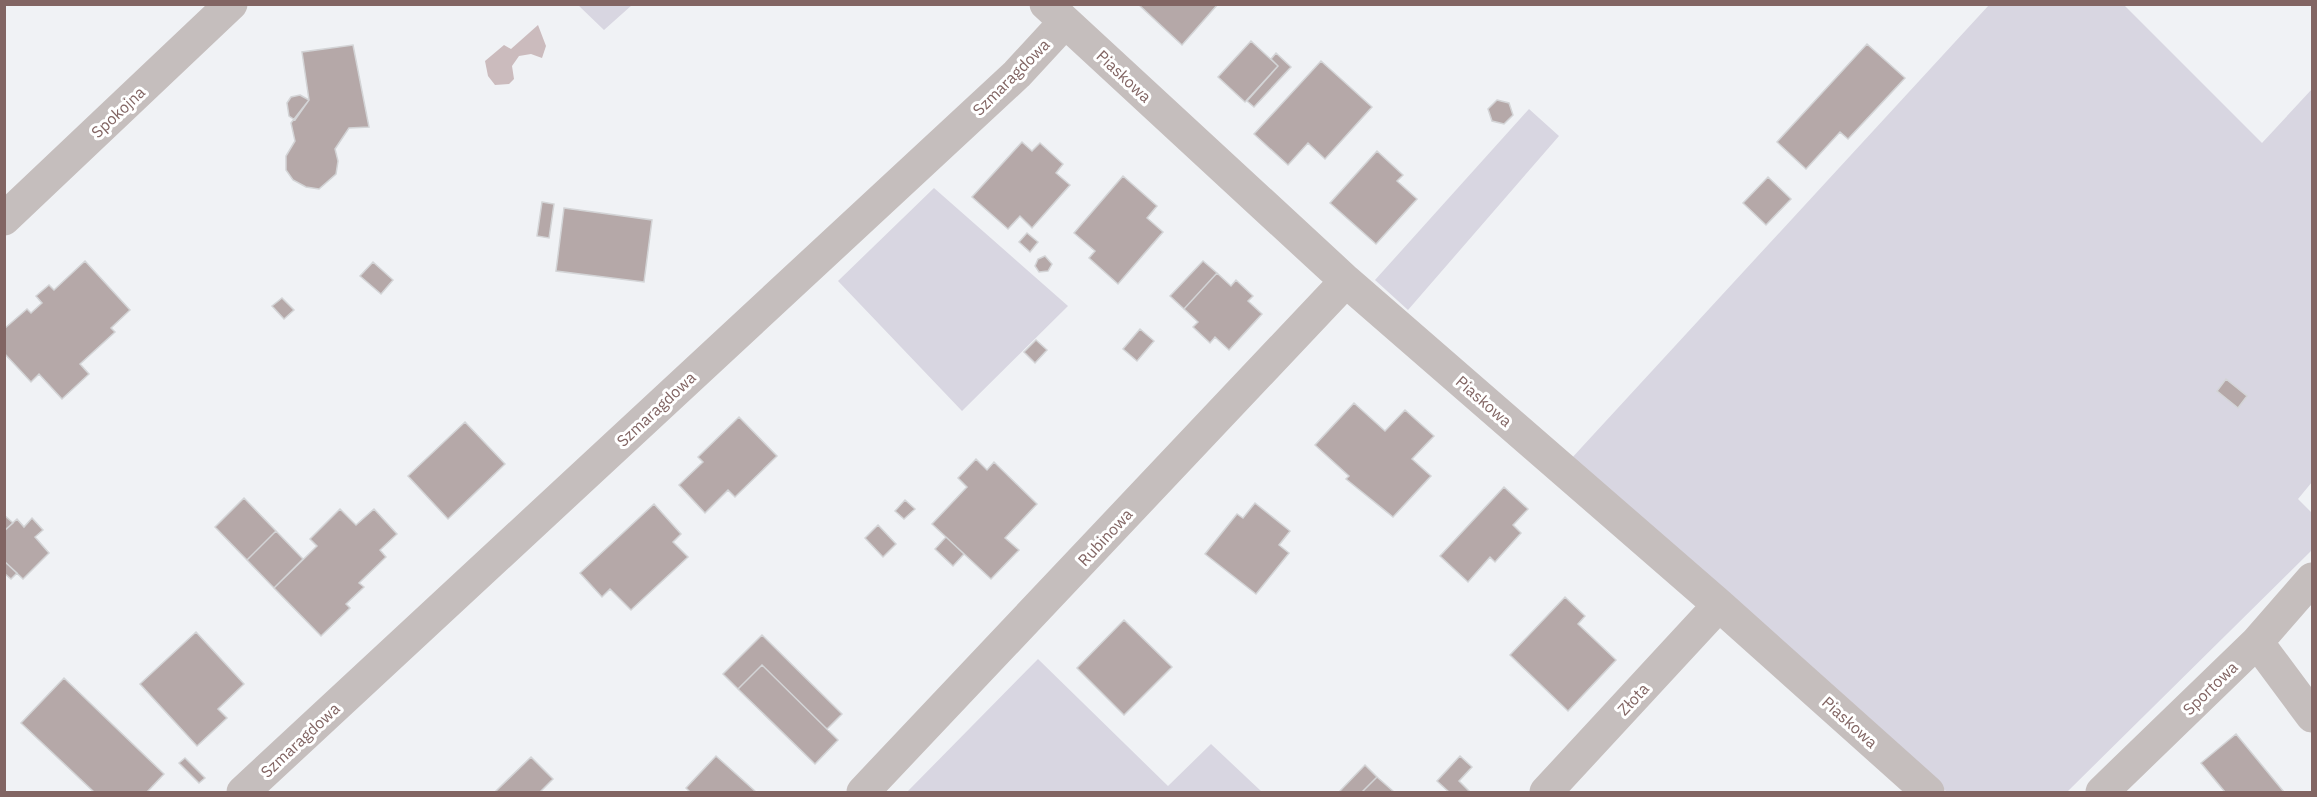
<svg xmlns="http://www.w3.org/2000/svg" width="2317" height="797" font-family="'IBM Plex Sans',sans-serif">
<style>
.green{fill:#d8d6e1}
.water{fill:#cbbbbd}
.building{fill:#b5a8a8;stroke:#d3d4d6;stroke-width:1.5}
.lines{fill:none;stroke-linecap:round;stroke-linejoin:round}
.street{stroke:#c5bebd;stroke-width:33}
.labels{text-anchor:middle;stroke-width:6;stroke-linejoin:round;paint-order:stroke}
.street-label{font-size:16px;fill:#826563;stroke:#fff}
</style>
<rect width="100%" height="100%" fill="#f0f2f5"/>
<path class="green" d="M578,5H632L604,30Z
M1989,5H2124L2262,143L2312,89V482L2298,499L2312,513V550L2067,792H1947L1570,460Z
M1529,109L1559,136L1408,310L1375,280Z
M934,188L1068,306L962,411L838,281Z
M1038,659L1168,786L1211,744L1262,792H907Z"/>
<path class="water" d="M538,25L546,46L542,58L531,54L519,56L512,66L514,79L509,84L495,85L488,76L485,61L504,45L511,49Z"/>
<path class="building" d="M1138,4H1218L1182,45Z
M1251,41L1278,66L1245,102L1218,77Z
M1867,44L1905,78L1848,139L1840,132L1806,169L1777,142Z
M353,45L369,127L349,128L335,149L338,161L336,174L319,189L306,187L293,180L286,170V156L295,141L291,123L309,100L302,52Z
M1276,53L1291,67L1254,107L1247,101L1278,66L1271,59Z
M1321,61L1372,107L1325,159L1308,143L1288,165L1254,134Z
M300,95L309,100L295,120L289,116L287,103L291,97Z
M1497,100L1509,103L1513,115L1504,124L1492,121L1488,109Z
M1022,142L1032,151L1040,143L1063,164L1056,173L1070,185L1032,228L1020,216L1008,229L972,197Z
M1377,151L1403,175L1397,181L1417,199L1376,244L1330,203Z
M1123,176L1157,206L1147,218L1163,232L1118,284L1089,258L1095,251L1074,233Z
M1768,177L1791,199L1766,225L1743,203Z
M542,202L554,204L549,238L537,236Z
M564,208L652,220L644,282L556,271Z
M1027,233L1038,242L1030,252L1019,242Z
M1045,256L1052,264L1048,271L1039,272L1035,266L1038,259Z
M85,261L130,310L111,328L115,332L80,364L89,374L62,399L39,374L31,382L4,353V329L27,309L31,313L42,303L36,296L49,285L54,290Z
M1203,261L1217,273L1184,309L1170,296Z
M373,262L393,280L381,294L360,276Z
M1217,273L1231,286L1236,280L1253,296L1248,301L1262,314L1229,350L1215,337L1210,343L1193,327L1198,322L1184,309Z
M282,298L294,310L284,319L272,306Z
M1140,329L1154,341L1137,361L1123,349Z
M1036,340L1047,350L1035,363L1024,352Z
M2226,379L2247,396L2238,408L2217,391Z
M1354,403L1385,431L1405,410L1434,436L1412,459L1431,476L1393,517L1346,479L1349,476L1315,445Z
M739,417L777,456L735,497L728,490L705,513L679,485L703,462L698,457Z
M465,422L505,464L448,519L408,476Z
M976,459L987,470L994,462L1037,504L1005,538L1019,550L991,579L932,524L967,487L958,478Z
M1504,487L1528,509L1513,525L1521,533L1495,562L1490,557L1468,582L1440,556Z
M244,498L276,531L247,560L215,527Z
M905,500L915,509L904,519L895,511Z
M1255,503L1290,531L1279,545L1289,553L1256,594L1205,554L1237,514L1243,518Z
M654,504L681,534L673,542L688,557L631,610L610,589L602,597L580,573Z
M340,509L356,525L374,509L397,534L380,550L386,557L359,583L364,587L346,604L350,608L321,636L274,588L317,546L310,539Z
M4,515L13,523L4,531Z
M32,518L43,530L35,537L49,553L23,579L4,561V531L17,519L24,527Z
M878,525L896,544L883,557L865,538Z
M276,531L303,559L274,588L247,560Z
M946,537L964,554L953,566L935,549Z
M4,561L17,573L11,579L4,573Z
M1565,597L1585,616L1578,624L1616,660L1568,711L1510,655Z
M1124,620L1172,667L1124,715L1077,668Z
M196,632L244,684L218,709L227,718L197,746L140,684Z
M762,635L842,714L827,729L762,665L738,689L723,674Z
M762,665L838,740L815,764L738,689Z
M64,678L164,774L147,792H94L21,723Z
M2236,734L2284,792H2225L2201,763Z
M716,756L756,792H690L686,788Z
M1460,756L1472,767L1459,781L1470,792H1449L1437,781Z
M531,757L553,779L540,792H495Z
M185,758L205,778L199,783L179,763Z
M1365,765L1377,777L1362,792H1339Z
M1377,777L1394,792H1362Z"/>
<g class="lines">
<path class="street" d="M1046,4L1346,281L1719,605L1928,792
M4,219L231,4
M2257,642L2312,716
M243,792L1017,74L1065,22
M863,792L1346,281
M1546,792L1719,605
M2102,792L2257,642L2312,579"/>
</g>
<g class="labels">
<g class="street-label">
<text transform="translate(1124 76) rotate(43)" y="6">Piaskowa</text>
<text transform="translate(1011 77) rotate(-45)" y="6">Szmaragdowa</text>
<text transform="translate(118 112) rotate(-43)" y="6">Spokojna</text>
<text transform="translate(1484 401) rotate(41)" y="6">Piaskowa</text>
<text transform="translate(656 409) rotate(-43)" y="6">Szmaragdowa</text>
<text transform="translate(1105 537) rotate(-47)" y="6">Rubinowa</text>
<text transform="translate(2210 688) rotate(-44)" y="6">Sportowa</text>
<text transform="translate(1633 699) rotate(-47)" y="6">Złota</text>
<text transform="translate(1850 722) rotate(42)" y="6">Piaskowa</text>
<text transform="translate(300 740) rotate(-43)" y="6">Szmaragdowa</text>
</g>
</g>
<rect width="2317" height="797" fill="none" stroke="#826563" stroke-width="12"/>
</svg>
